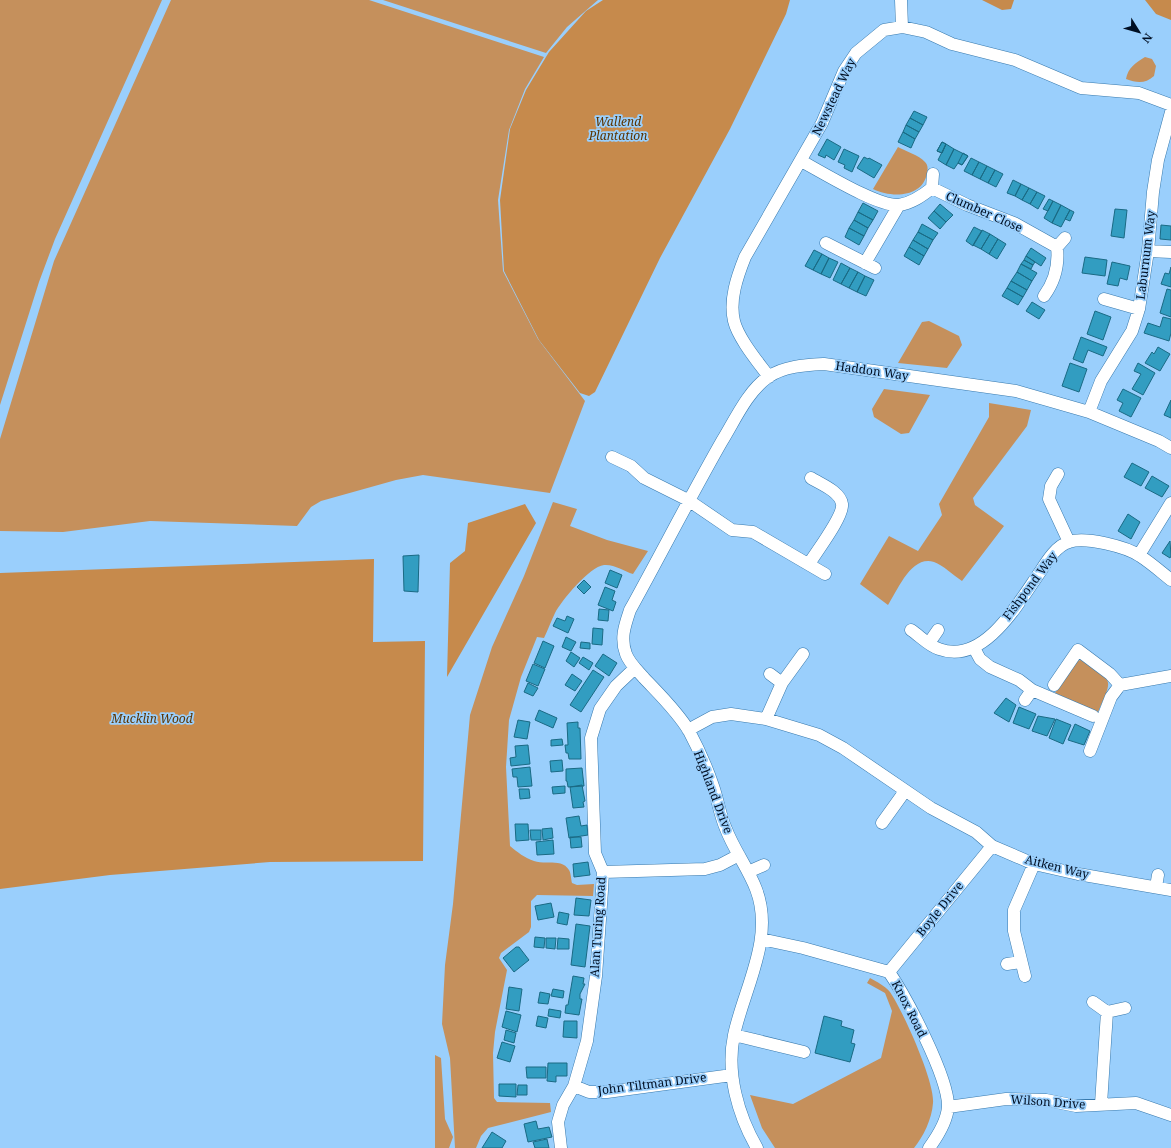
<svg xmlns="http://www.w3.org/2000/svg" width="1171" height="1148" font-family="'Noto Serif',serif">
<style>
.green{fill:#c5905c}
.forest{fill:#c68a4c}
.building{fill:#329dc1;stroke:#1a6a84}
.lines{fill:none;stroke-linecap:round;stroke-linejoin:round}
.minor-casing{stroke:#3779ad;stroke-width:13}
.minor{stroke:#fff;stroke-width:12}
.labels{text-anchor:middle;stroke-width:3.5;stroke-linejoin:round;paint-order:stroke}
.street-label{font-size:12px;fill:#000f23;stroke:#9acffc}
.park-label{font-size:12px;font-style:italic;fill:#5c3400;stroke:#9acffc}
</style>
<rect width="100%" height="100%" fill="#9acffc"/>
<path class="green" d="M0,0H162L55,239L39,282L0,405Z
M171,0H369L544,57L525,89L509,130L498,200L503,271L538,339L585,401L550,493L423,475L396,480L321,501L311,507L297,526L150,521L63,532L0,531V439L54,261Z
M383,0H598L567,27L546,53Z
M1145,57L1152,59L1156,66L1154,76C1145,84 1137,83 1126,79C1128,68 1135,63 1145,57Z
M898,147C905,151 919,155 925,162C928,165 928,169 927,173C923,198 891,198 873,189Z
M929,321L959,336L962,345L947,368L898,363L922,322Z
M884,389L930,395L909,433L901,434L874,417L872,409Z
M989,403L1031,410L1027,426L973,498L975,505L1004,526L962,581C953,575 943,565 934,562C911,555 898,590 888,605L860,584L889,536L918,551L942,515L939,504L989,417Z
M553,502L577,509L570,526L607,540L648,551L633,574C624,571 614,564 604,565C589,567 562,600 555,613C551,621 548,630 544,638L537,637L521,677L509,720L506,767L510,846C517,852 525,858 534,861C545,865 562,858 569,870C571,873 571,879 572,883L577,885L594,884L593,896L537,895L531,901V927L529,932L501,953L499,958L507,970L495,1032L493,1053L494,1098L497,1102L550,1103L551,1112L488,1128L481,1136L476,1148H455L450,1058L442,1024L445,965L453,904L470,715L492,647L524,576Z
M1081,660C1113,681 1114,676 1098,712L1055,693L1076,661Z
M870,978C877,982 885,986 890,992C903,1011 935,1082 933,1103C932,1119 923,1137 914,1148H775L762,1128L750,1095L793,1104L881,1058L892,1011L885,993L867,983Z
M435,1055L441,1058L445,1119L453,1137L449,1148H435Z"/>
<path class="forest" d="M603,0H790L786,14L730,129L660,258L595,392L589,396L580,393L539,340L504,271L500,200L510,129L526,90L549,52L586,11Z
M982,0H1014L1011,9L1002,10Z
M1145,0H1171V20L1156,14Z
M525,504L536,523L447,677L450,563L465,551L468,523Z
M374,559L373,642L425,641L423,861L270,862L110,875L0,889V573Z"/>
<path class="building" d="M914,111L927,117L923,125L910,118Z
M910,118L923,125L919,132L906,125Z
M906,125L919,132L915,139L903,132Z
M903,132L915,139L911,148L898,142Z
M827,139L841,147L834,160L826,155L825,158L818,155Z
M942,142L946,144L942,153L937,151Z
M942,142L946,144L942,153L937,151Z
M946,144L954,149L946,165L938,160Z
M844,149L859,156L852,172L844,168L845,165L838,162Z
M954,149L968,156L962,165L958,163L954,169L946,165Z
M963,153L968,156L962,165L958,163Z
M864,157L868,159L869,158L882,165L874,178L857,168Z
M971,158L979,162L972,175L964,171Z
M979,162L987,166L980,179L972,175Z
M987,166L995,170L988,183L980,179Z
M995,170L1003,174L996,187L988,183Z
M1013,180L1021,184L1015,196L1007,193Z
M1021,184L1029,188L1022,200L1015,196Z
M1029,188L1037,192L1030,204L1022,200Z
M1037,192L1045,196L1038,209L1030,204Z
M1049,199L1053,201L1048,211L1043,209Z
M1053,201L1061,205L1052,223L1044,218Z
M863,203L878,211L873,220L858,212Z
M940,204L953,215L946,222L934,211Z
M1061,205L1070,210L1061,227L1052,223Z
M1115,209L1127,210L1124,238L1111,236Z
M1070,210L1074,212L1070,221L1065,219Z
M934,211L946,222L940,229L928,218Z
M858,212L873,220L868,228L854,220Z
M854,220L868,228L864,236L849,228Z
M922,224L938,233L933,240L918,232Z
M1161,225L1171,226V240L1160,239Z
M974,227L982,231L973,246L966,241Z
M849,228L864,236L859,245L845,237Z
M982,230L990,234L981,249L973,245Z
M918,232L933,240L928,249L913,240Z
M990,234L998,239L989,254L981,249Z
M998,239L1006,244L997,259L989,254Z
M913,240L928,249L924,256L909,247Z
M909,247L924,256L919,265L904,256Z
M1031,248L1046,258L1041,266L1026,256Z
M814,250L822,254L813,270L805,266Z
M822,254L829,258L821,274L813,270Z
M1026,256L1035,262L1033,265L1024,260Z
M1085,257L1107,260L1105,276L1082,273Z
M829,258L838,262L830,278L821,274Z
M1024,260L1033,265L1031,269L1021,264Z
M1112,262L1130,266L1127,280L1120,278L1118,286L1107,284Z
M841,263L850,268L841,284L833,280Z
M1021,264L1037,273L1032,281L1017,272Z
M1171,267V287L1161,284L1165,273L1169,274Z
M850,268L858,272L849,288L841,284Z
M858,272L865,276L857,292L849,288Z
M1017,272L1032,281L1027,290L1011,281Z
M865,276L874,280L866,296L857,292Z
M1011,281L1027,290L1023,297L1007,288Z
M1007,288L1023,297L1018,305L1002,296Z
M1167,289L1171,290V317L1160,313Z
M1032,302L1045,310L1039,319L1026,311Z
M1095,311L1111,317L1103,340L1087,334Z
M1163,317L1171,319V333L1169,341L1144,333L1148,323L1160,327Z
M1081,337L1107,347L1103,356L1088,350L1083,363L1073,359Z
M1158,347L1170,354L1160,371L1145,363L1152,352L1154,354Z
M1070,363L1087,369L1079,392L1062,386Z
M1138,363L1155,373L1143,395L1132,389L1141,374L1134,371Z
M1123,389L1141,398L1131,417L1119,411L1123,403L1117,400Z
M1171,400V418L1164,415Z
M1132,463L1149,472L1141,486L1124,477Z
M1152,476L1169,486L1162,497L1145,488Z
M1128,514L1140,522L1131,539L1118,531Z
M1170,541L1171,556L1170,558L1162,553Z
M419,555L418,592L404,591L403,556Z
M610,570L622,575L617,588L605,583Z
M584,580L591,587L584,594L577,587Z
M605,587L615,591L612,600L616,602L613,611L598,605Z
M599,609L609,610L608,621L598,620Z
M567,616L574,619L568,633L553,626L557,618L565,621Z
M593,628L603,629L602,645L592,644Z
M566,637L576,642L571,651L562,647Z
M543,641L554,646L545,668L534,663Z
M581,642L590,643V649L580,648Z
M571,652L580,658L574,667L566,661Z
M603,654L617,663L609,676L595,666Z
M583,657L593,663L589,670L579,663Z
M533,664L545,669L538,686L526,681Z
M593,670L604,677L581,712L570,705Z
M572,674L582,681L575,691L565,685Z
M528,683L538,688L533,696L524,692Z
M1006,698L1016,705L1009,722L994,713Z
M1019,707L1036,714L1029,729L1013,723Z
M539,710L557,718L553,728L535,720Z
M1038,716L1055,719L1047,736L1032,731Z
M1056,719L1071,725L1063,744L1049,738Z
M518,720L530,722L527,739L514,737Z
M578,722V728H580L581,759H569L568,753H566L565,745H568L567,723Z
M1075,724L1090,731L1084,745L1068,740Z
M562,739L563,745L551,746V740Z
M528,745L530,764L511,766L510,758L516,757L515,746Z
M562,760L563,771L551,772L550,761Z
M530,767L532,786L518,787L517,777H513L512,769Z
M582,768L584,786L568,787L567,781H566V769Z
M582,785L585,801L583,802L584,807L573,808L570,787Z
M565,786V793L553,794L552,787Z
M519,789H529L530,798L520,799Z
M579,816L581,826L587,825L588,835L569,838L566,818Z
M515,824H528L529,840L516,841Z
M552,828L553,838L543,840L542,829Z
M530,830H541V840H531Z
M570,837H581L582,847L571,848Z
M553,840L554,854L537,855L536,842Z
M588,862L590,875L574,877L573,864Z
M576,898L591,900L589,916L574,915Z
M551,903L554,917L538,920L535,906Z
M559,912L569,914L567,925L557,923Z
M576,924L590,926L585,967L571,965Z
M535,937L545,938L544,948L534,947Z
M546,938H556L555,949L546,948Z
M558,938L569,939V949H557Z
M516,947H519L529,960L514,972L503,958Z
M573,976L584,978L583,984H585L580,994V999H582L579,1015L565,1013L566,1005H568Z
M509,987L522,989L519,1011L506,1009Z
M553,989L564,991L563,998L551,996Z
M540,992L550,994L548,1004L538,1003Z
M549,1009L561,1011L560,1018L548,1016Z
M506,1011L521,1015L517,1032L502,1027Z
M538,1016L548,1018L546,1028L536,1026Z
M824,1016L842,1021L841,1026L854,1030L851,1043L855,1044L850,1062L815,1053Z
M564,1021H577V1038L563,1037Z
M506,1030L516,1033L514,1043L504,1040Z
M502,1042L515,1046L510,1062L497,1058Z
M548,1063H567V1076H556V1082L547,1081Z
M526,1067H546V1078H527Z
M499,1084H516V1097L499,1096Z
M518,1085H527V1095H517Z
M536,1121L538,1129L549,1127L552,1137L528,1142L524,1124Z
M492,1132L506,1141L502,1148H482Z
M547,1139L549,1148H535L533,1142Z"/>
<g class="lines">
<defs>
<path id="minor" d="M901,0L902,27
M801,161C822,172 878,207 899,205C912,203 922,196 932,188L967,205L1014,223L1057,247
M932,188L933,174
M826,243L875,268
M1148,251L1171,252
M865,263L899,205
M1044,296C1055,281 1059,265 1057,247L1065,238
M1104,299L1139,309
M769,377C758,362 738,338 734,321C729,300 737,277 745,257L822,123L844,71L856,53L884,30L902,27L926,32L952,44L1015,60L1081,88L1139,93L1171,105
M1089,412L1101,381L1132,331L1139,309L1148,251L1153,192L1158,160L1171,112
M612,457L631,466L644,478L688,500L732,530L753,532L825,574
M1058,474L1051,486L1049,499L1069,542
M1139,555L1171,503
M809,564C816,552 844,516 842,504C840,491 820,484 811,478
M911,630C920,636 929,646 939,649C984,666 1019,602 1040,572C1047,561 1056,546 1069,542C1085,536 1127,547 1140,556C1151,563 1161,572 1171,580
M929,643L938,630
M974,648L980,659L990,667L1019,680L1032,690L1093,716
M770,674L782,683
M1054,685L1078,650L1110,674L1120,685
M1025,700L1032,690
M766,719L782,683L803,654
M688,730L712,717L731,714L766,719L819,735L843,748L931,808L976,832L992,846L1034,864L1078,874L1171,890
M1090,751L1111,697L1120,685L1171,676
M882,823L905,791
M603,872L705,869L720,865L739,855
M748,872L764,865
M1156,887L1158,875
M761,939L803,948L889,972C906,997 949,1078 948,1107C947,1121 937,1137 929,1148
M1007,964L1020,962
M889,972L992,846
M1025,976L1014,931V910L1034,864
M1093,1002L1107,1012L1125,1008
M734,1035L804,1052
M574,1086L589,1092H607L732,1075
M1101,1104L1107,1012
M948,1107L1006,1099L1046,1100L1076,1106L1136,1103L1171,1115
M561,1148L558,1122L563,1105L574,1086L587,1041L596,976L602,890L603,872L595,853L591,738L600,709L616,686L635,668
M757,1148C738,1115 726,1073 734,1035C744,988 775,938 756,889C748,868 734,850 726,829C720,816 718,800 713,786C707,768 698,748 689,731C677,711 659,694 644,678C638,671 629,663 626,654C620,638 625,625 630,610C661,554 690,497 722,441C735,420 747,392 768,377C784,366 805,365 824,364L1016,391L1089,412L1159,441L1171,448"/>
</defs>
<use href="#minor" class="minor-casing"/>
<use href="#minor" class="minor"/>
</g>
<g class="labels">
<g class="street-label">
<text transform="translate(834 97) rotate(-64)" y="4">Newstead Way</text>
<text transform="translate(984 212) rotate(24)" y="4">Clumber Close</text>
<text transform="translate(1146 255) rotate(-83)" y="4">Laburnum Way</text>
<text transform="translate(872 371) rotate(8)" y="4">Haddon Way</text>
<text transform="translate(1030 586) rotate(-53)" y="4">Fishpond Way</text>
<text transform="translate(713 792) rotate(69)" y="4">Highland Drive</text>
<text transform="translate(1057 867) rotate(14)" y="4">Aitken Way</text>
<text transform="translate(940 909) rotate(-51)" y="4">Boyle Drive</text>
<text transform="translate(598 927) rotate(-86)" y="4">Alan Turing Road</text>
<text transform="translate(909 1009) rotate(63)" y="4">Knox Road</text>
<text transform="translate(652 1084) rotate(-7)" y="4">John Tiltman Drive</text>
<text transform="translate(1048 1102) rotate(4)" y="4">Wilson Drive</text>
</g>
<g class="park-label">
<text x="618" y="126">Wallend<tspan x="618" dy="14">Plantation</tspan></text>
<text x="152" y="723">Mucklin Wood</text>
</g>
</g>
<g transform="translate(1139 32) rotate(127)" stroke="#9acffc" stroke-width="3" paint-order="stroke">
<path d="M0-3L7 15L0 10L-7 15Z" fill="#000f23"/>
<text y="-6" font-size="11" font-weight="bold" text-anchor="middle" fill="#000f23">N</text>
</g>
</svg>
